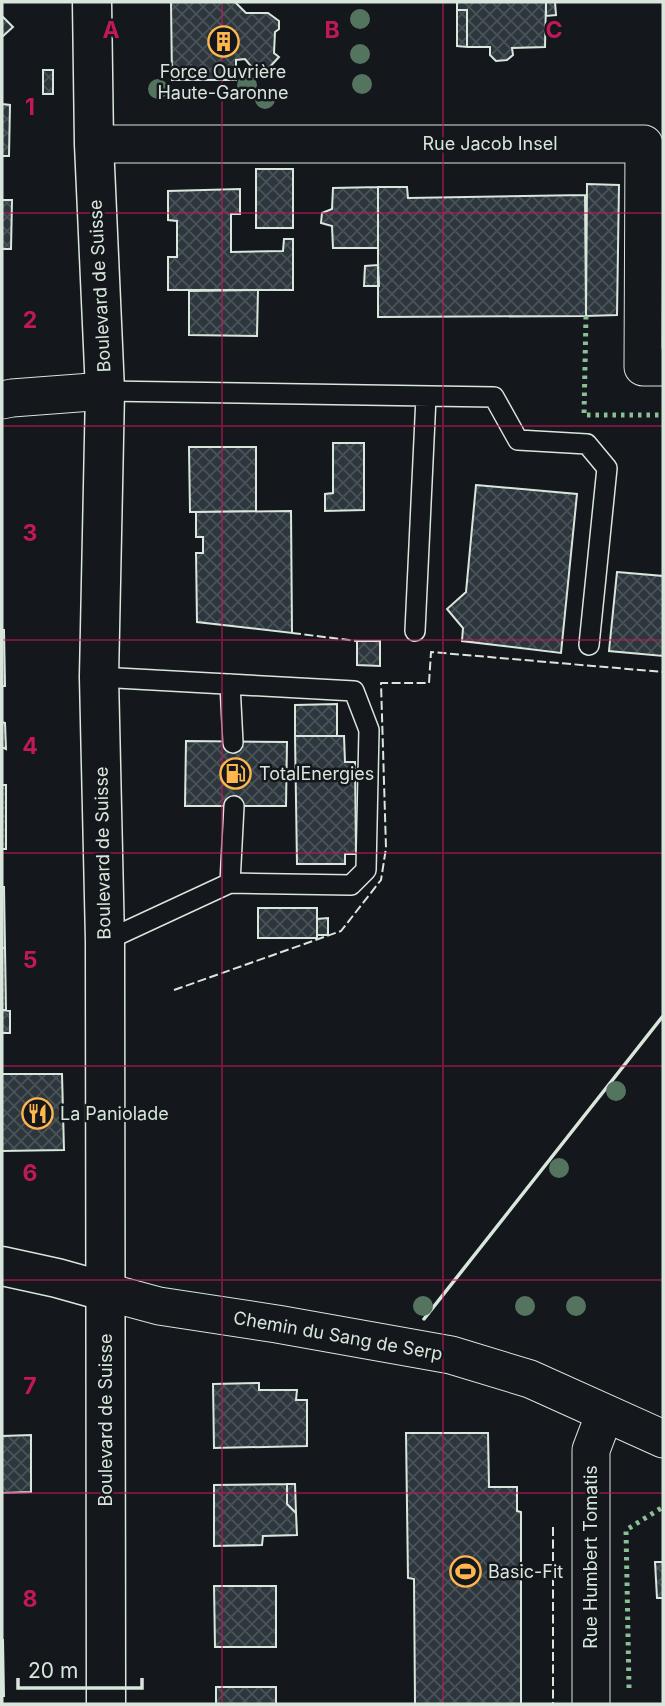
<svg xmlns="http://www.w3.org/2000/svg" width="665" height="1706" font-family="Inter,sans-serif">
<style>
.building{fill:url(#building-cross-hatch);stroke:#d8e6dc;stroke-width:2}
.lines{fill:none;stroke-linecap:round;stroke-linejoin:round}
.service-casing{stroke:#d8e6dc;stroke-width:22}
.minor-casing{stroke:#d8e6dc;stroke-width:39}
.tertiary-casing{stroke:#d8e6dc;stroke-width:41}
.primary-casing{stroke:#d8e6dc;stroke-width:41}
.service{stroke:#14181c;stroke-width:19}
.minor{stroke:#14181c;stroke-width:37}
.tertiary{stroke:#14181c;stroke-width:38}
.primary{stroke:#14181c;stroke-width:38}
.hedge{stroke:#8ac095;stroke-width:5;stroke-dasharray:3.5 5;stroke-linecap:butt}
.fence{stroke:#d8e6dc;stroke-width:2;stroke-dasharray:9 3.5;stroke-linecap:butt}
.wall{stroke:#d8e6dc;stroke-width:3.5}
.tree{fill:#55745f}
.grid{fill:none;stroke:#c2185b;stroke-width:2;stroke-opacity:0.55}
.labels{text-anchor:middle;stroke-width:5;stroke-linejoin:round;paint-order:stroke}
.poi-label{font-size:18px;fill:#d8e6dc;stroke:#14181c;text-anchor:start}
.street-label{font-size:18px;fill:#d8e6dc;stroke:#14181c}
.grid-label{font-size:23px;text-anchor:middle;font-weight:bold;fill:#c2185b;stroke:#14181c;stroke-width:5;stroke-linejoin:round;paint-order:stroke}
</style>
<defs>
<pattern id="building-cross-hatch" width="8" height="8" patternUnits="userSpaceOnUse" patternTransform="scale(1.75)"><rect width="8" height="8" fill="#2c363c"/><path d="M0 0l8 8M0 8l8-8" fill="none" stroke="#4a5358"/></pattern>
</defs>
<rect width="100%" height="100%" fill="#14181c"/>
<path class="building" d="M171,2H235L246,13H268L279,21V29L275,32L274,53L279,57L266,71H255L245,59L236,60V80H172Z
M457,2H546L545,47L512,48L513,55L507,60L496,61L490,55V47H467V10H457Z
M546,2H555L556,15L546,16Z
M457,10H467V47L457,46Z
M2,16L13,27L2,37Z
M43,70H53V94H43Z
M2,104L10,105L9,156H2Z
M256,169H293V228H256Z
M587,184L619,185L617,315L586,316Z
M378,187H407L408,198L585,195L586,316L378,317Z
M378,187V248H333L332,226L321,223L322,213L332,209L333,188Z
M240,189V214H231V252L283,251L284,239H293V290H168V257H177V221L168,220V191Z
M2,200H12L11,249H2Z
M378,265L379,286H364L365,266Z
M258,290L257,336L189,335V291Z
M333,443H364V510L325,511V494L333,493Z
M189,447H256V511L190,512Z
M476,485L577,494L561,653L462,641L463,628L447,609L466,592Z
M291,511L292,633L197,622L196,553H203V537H196V512Z
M617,572L663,576V656L609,651Z
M2,630H4L5,686H2Z
M357,641H380V666L357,665Z
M337,704V736H295V705Z
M2,722L5,723L6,749L2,747V785Z
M295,736H344L345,762H355L356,854H345V864H297Z
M186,741L287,742L286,806H185Z
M2,785H6V849H2Z
M2,887H4L5,948H2Z
M258,908H317V938H258Z
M328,918V935H317V919Z
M2,948H5L6,1010H2Z
M2,1010L10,1011V1033H2Z
M2,1074H62L64,1150L2,1151Z
M259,1383V1390H297L296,1400H307V1446L214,1448L213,1384Z
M406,1433H488L489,1487H517V1511L521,1512V1704H415L414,1579L408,1578Z
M31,1435V1492L2,1493V1436Z
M287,1484H295L296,1513L287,1504Z
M287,1484V1504L296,1513L297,1535L263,1536L262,1545L214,1546V1485Z
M655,1562H663V1598H657Z
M214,1586H276V1647H215Z
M2,1640H3L4,1696H2Z
M216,1687H276V1704H216Z"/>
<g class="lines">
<defs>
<path id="service" d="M105,391L494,397L518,440L587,444L607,468L589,645
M415,631L426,397
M99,677L354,691L369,730L366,870L351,885L230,883
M230,684L233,743
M105,941L230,883L234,806"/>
<path id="minor" d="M94,144H644L643,367H663
M2,400L12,398L105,391
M107,1292L159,1306L277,1324L451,1355L530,1379L663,1439
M591,1704V1450L605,1413"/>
<path id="tertiary" d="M2,1266L57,1278L107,1292"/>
<path id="primary" d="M92,2L94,144L105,391L99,677L105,941L106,1704"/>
</defs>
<use href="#service" class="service-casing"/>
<use href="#minor" class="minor-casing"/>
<use href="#tertiary" class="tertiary-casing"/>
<use href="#primary" class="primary-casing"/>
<use href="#service" class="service"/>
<use href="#minor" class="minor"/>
<use href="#tertiary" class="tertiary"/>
<use href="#primary" class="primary"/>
<path class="hedge" d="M586,316L584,415H663
M629,1688L626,1530L663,1507"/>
<path class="fence" d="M292,633L357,641
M174,990L341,931L381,880L386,848L381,683H429L431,652L663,672
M553,1527V1704"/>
<path class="wall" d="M424,1319L663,1016"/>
</g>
<g class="tree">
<circle cx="360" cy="19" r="10"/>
<circle cx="360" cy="54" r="10"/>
<circle cx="362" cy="84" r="10"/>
<circle cx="247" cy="85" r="10"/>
<circle cx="158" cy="89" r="10"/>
<circle cx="265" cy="99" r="10"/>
<circle cx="616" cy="1091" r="10"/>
<circle cx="559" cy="1168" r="10"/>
<circle cx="423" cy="1306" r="10"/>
<circle cx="525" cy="1306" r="10"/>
<circle cx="576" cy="1306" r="10"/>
</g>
<path class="grid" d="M222,2V1704M443,2V1704M2,213H663M2,426H663M2,640H663M2,853H663M2,1066H663M2,1280H663M2,1493H663"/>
<defs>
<symbol id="building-ring" viewBox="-11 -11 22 22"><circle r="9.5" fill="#14181c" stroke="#ffb74d" stroke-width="1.5"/><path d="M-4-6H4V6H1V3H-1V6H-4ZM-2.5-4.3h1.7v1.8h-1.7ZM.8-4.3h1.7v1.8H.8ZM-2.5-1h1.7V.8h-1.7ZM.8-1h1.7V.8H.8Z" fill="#ffb74d"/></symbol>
<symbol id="fuel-ring" viewBox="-11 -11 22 22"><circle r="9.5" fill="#14181c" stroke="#ffb74d" stroke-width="1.5"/><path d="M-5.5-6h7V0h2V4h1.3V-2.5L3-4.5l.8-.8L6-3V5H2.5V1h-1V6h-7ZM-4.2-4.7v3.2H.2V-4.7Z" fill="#ffb74d"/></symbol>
<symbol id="restaurant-ring" viewBox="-11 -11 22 22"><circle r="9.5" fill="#14181c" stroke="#ffb74d" stroke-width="1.5"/><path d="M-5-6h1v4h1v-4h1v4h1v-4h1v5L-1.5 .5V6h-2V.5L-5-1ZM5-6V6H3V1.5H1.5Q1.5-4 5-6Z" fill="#ffb74d"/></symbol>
<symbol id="stadium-ring" viewBox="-11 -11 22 22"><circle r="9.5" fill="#14181c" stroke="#ffb74d" stroke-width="1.5"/><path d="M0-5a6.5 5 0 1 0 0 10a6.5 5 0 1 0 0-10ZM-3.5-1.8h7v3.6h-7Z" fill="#ffb74d"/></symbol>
</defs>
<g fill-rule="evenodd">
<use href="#building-ring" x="206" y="24" width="35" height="35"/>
<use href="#fuel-ring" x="218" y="756" width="35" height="35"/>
<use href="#restaurant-ring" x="20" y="1096" width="35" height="35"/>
<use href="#stadium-ring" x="448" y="1554" width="35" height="35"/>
</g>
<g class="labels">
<g class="poi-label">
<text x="223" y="78" text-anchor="middle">Force Ouvrière<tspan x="223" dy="21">Haute-Garonne</tspan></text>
<text x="259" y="780">TotalEnergies</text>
<text x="60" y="1120">La Paniolade</text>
<text x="488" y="1578">Basic-Fit</text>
</g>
<g class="street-label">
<text x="490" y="150">Rue Jacob Insel</text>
<text transform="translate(100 286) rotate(-93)" y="6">Boulevard de Suisse</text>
<text transform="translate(103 853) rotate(-91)" y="6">Boulevard de Suisse</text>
<text transform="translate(338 1336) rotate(10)" y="6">Chemin du Sang de Serp</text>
<text transform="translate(106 1420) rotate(-90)" y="6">Boulevard de Suisse</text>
<text transform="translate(591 1557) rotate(-90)" y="6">Rue Humbert Tomatis</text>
</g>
</g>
<g class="grid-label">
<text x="111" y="38">A</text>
<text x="332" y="38">B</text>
<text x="554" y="38">C</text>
<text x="30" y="115">1</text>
<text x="30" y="328">2</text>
<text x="30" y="541">3</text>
<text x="30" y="754">4</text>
<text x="30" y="968">5</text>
<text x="30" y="1181">6</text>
<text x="30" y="1394">7</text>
<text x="30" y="1607">8</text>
</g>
<rect width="665" height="1706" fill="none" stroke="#d8e6dc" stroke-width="7"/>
<path d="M18 1678v10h124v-10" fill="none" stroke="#d8e6dc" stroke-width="3.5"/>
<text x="28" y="1678" font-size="21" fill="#d8e6dc" stroke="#14181c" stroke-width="5" paint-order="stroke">20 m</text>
</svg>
